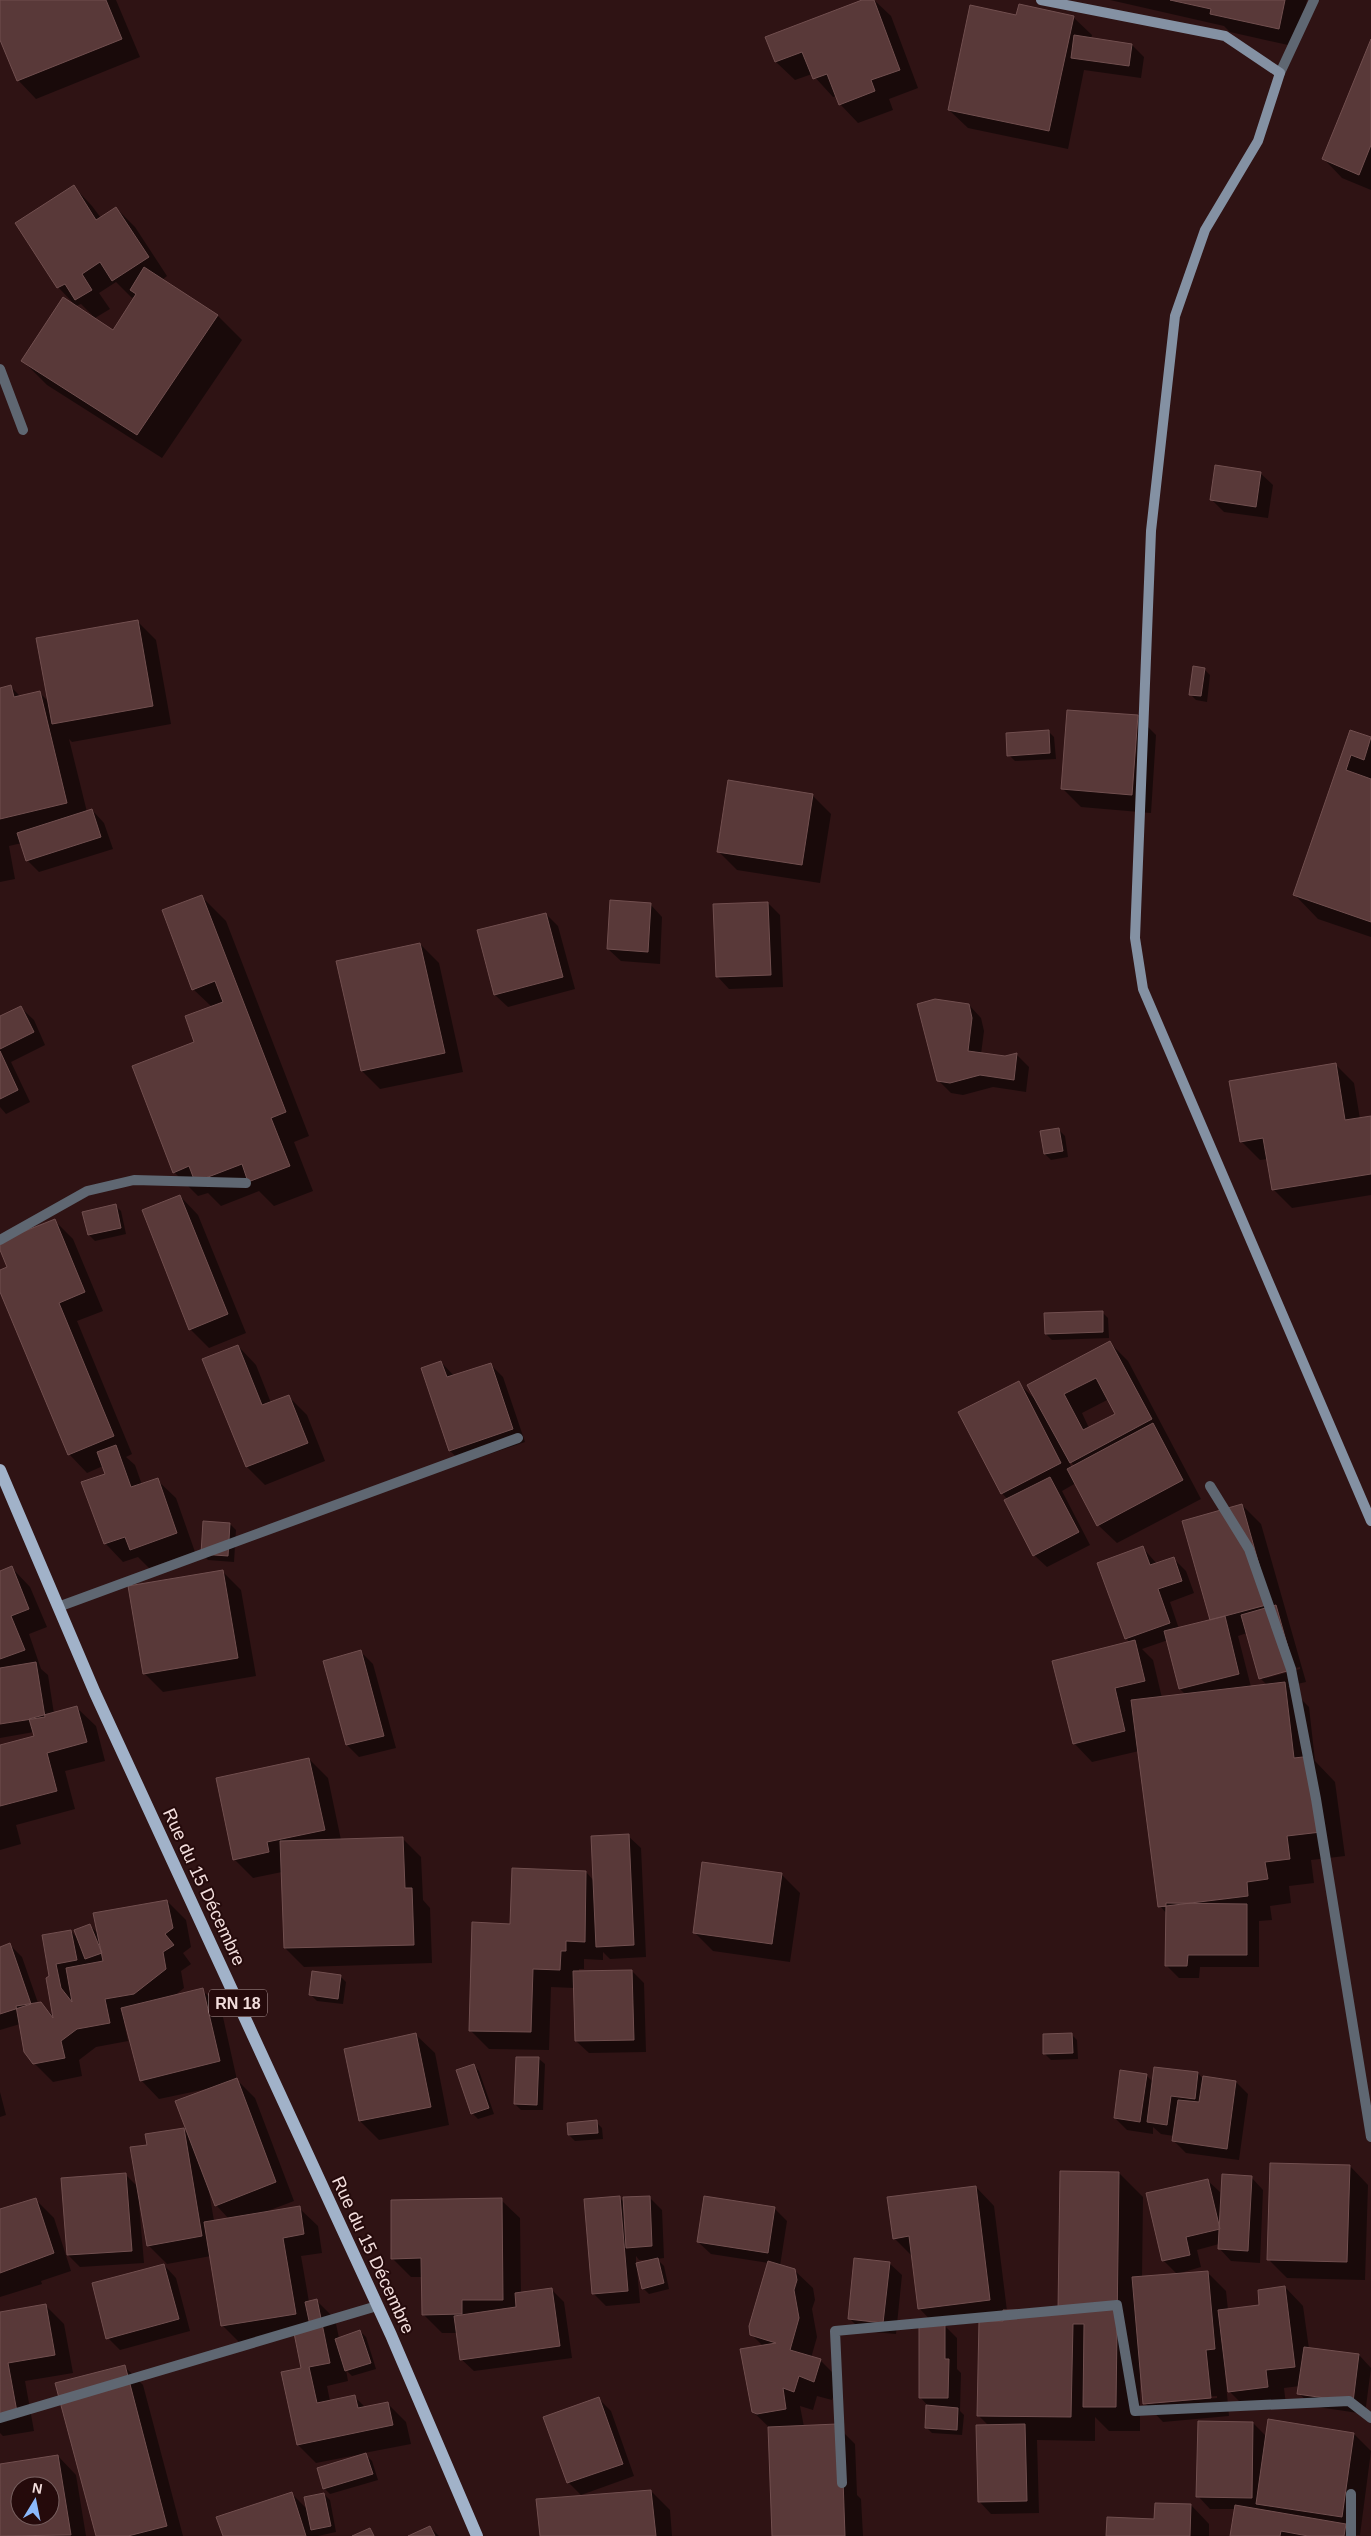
<svg xmlns="http://www.w3.org/2000/svg" width="1371" height="2536" font-family="Arial,sans-serif">
<style>
.shadow{fill:#0007;fill-rule:evenodd}
.building{fill:#593939;stroke:#714f4f;fill-rule:evenodd}
.lines{fill:none;stroke-linecap:round;stroke-linejoin:round}
.street{stroke:#5f6772;stroke-width:10}
.secondary{stroke:#8491a3;stroke-width:10}
.primary{stroke:#a1b2c9;stroke-width:12}
.labels{text-anchor:middle;stroke-width:4;stroke-linejoin:round;paint-order:stroke}
.shield{fill:#250a0b;stroke:#b59e9e;stroke-width:1}
.shield-label{font-size:16px;font-weight:bold;fill:#f3dedd}
.street-label{font-size:18px;fill:#f3dedd;stroke:#250a0b}
</style>
<rect width="100%" height="100%" fill="#2f1314"/>
<path class="shadow" d="M0,0H116L140,57L36,99L18,80L0,37Z
M866,0H874L891,16L918,88L889,99L893,110L858,123L840,104L837,96L833,97L812,74L795,80L776,62L767,37Z
M1110,0H1307L1297,47L1230,32L1224,26Z
M1017,17H1073L1092,35L1091,39L1132,45L1144,57L1141,78L1084,70L1068,149L968,128L949,110Z
M1371,43V190L1342,178L1324,159Z
M74,187L92,206L101,218L116,208L135,227L167,276L162,280L218,316L242,340L162,458L47,385L23,361L113,331L137,295L132,298L116,282L99,293L110,309L95,318L81,304L76,306L58,287Z
M1260,473L1273,485L1268,518L1224,512L1212,500Z
M137,621L156,640L171,724L72,742L69,739L87,812L92,810L104,823L113,849L39,872L27,860L22,843L9,846L15,879L0,882V689L11,687L21,697L39,692L50,703Z
M1204,669L1210,675L1207,702L1196,700L1190,694Z
M1137,716L1156,735L1151,813L1081,807L1062,788Z
M1048,731L1054,737L1056,759L1015,761L1009,755Z
M1351,732L1371,738V937L1318,919L1294,894Z
M812,795L831,814L820,883L737,870L718,851Z
M202,897L226,921L309,1136L294,1142L313,1191L274,1206L259,1191L221,1206L208,1193L198,1196L174,1172L196,1043L212,1007L193,989Z
M768,903L780,915L783,987L729,989L717,976Z
M650,904L662,917L660,964L621,961L608,949Z
M546,914L558,926L575,989L508,1007L495,995L479,931Z
M420,944L439,963L463,1072L380,1089L362,1071Z
M969,1005L981,1018L984,1031L981,1054L1005,1057L1017,1055L1029,1067L1026,1092L993,1087L963,1095L951,1093L938,1080Z
M21,1008L34,1020L45,1045L11,1062L30,1102L6,1114L0,1107V1018Z
M1336,1065L1354,1083L1360,1119L1371,1117V1195L1292,1208L1273,1189L1268,1159L1260,1160L1241,1141Z
M1059,1130L1065,1136L1068,1157L1051,1160L1045,1154L1041,1132Z
M180,1196L198,1215L246,1333L209,1348L190,1329Z
M115,1205L121,1211L126,1234L95,1241L89,1235L84,1213Z
M54,1220L73,1239L103,1311L77,1321L132,1454L126,1457L135,1465L142,1485L157,1480L176,1498L195,1552L149,1568L138,1557L123,1562L105,1543L106,1475L103,1466L87,1473L69,1454L0,1289V1271L9,1268L0,1247Z
M1102,1312L1108,1318L1109,1338L1052,1340L1046,1334Z
M1109,1342L1128,1361L1201,1499L1117,1543L1098,1525L1076,1483L1062,1491L1090,1545L1047,1567L1034,1555L1008,1500L1002,1493L960,1412L1018,1383L1037,1401ZM1109,1399L1117,1414L1089,1428L1082,1413ZM1068,1460L1075,1466L1072,1468Z
M238,1346L256,1365L271,1403L288,1396L307,1415L325,1461L265,1485L247,1467Z
M441,1362L454,1376L490,1364L503,1377L525,1442L463,1463L450,1451L422,1368Z
M1242,1505L1261,1524L1306,1682L1288,1686L1309,1707L1315,1761L1335,1782L1345,1856L1311,1860L1314,1883L1289,1886L1291,1903L1270,1906L1272,1920L1259,1921V1967H1200L1199,1978H1179L1166,1965L1167,1914L1160,1906L1139,1751L1092,1762L1074,1743L1130,1643L1126,1638L1143,1548L1157,1564L1173,1558L1186,1571L1194,1593L1170,1602L1179,1629L1211,1621ZM1247,1633L1260,1678L1267,1685L1251,1687L1238,1636ZM1168,1640L1180,1689L1186,1695L1162,1698L1153,1660L1142,1649ZM1300,1667V1669L1266,1678V1675Z
M230,1524L236,1530L234,1562L208,1560L202,1554Z
M12,1568L30,1587L47,1627L29,1634L41,1669L48,1675L54,1714L77,1708L96,1726L105,1761L65,1771L75,1809L16,1825L21,1844L0,1850V1746L35,1737L34,1732L0,1738V1572Z
M222,1571L241,1590L256,1676L163,1692L144,1673Z
M361,1652L373,1664L396,1748L359,1757L347,1745Z
M309,1759L328,1778L341,1840L402,1838L421,1857L423,1900L430,1908L432,1963L304,1967L285,1948L282,1872L253,1878L234,1859Z
M628,1836L641,1848L646,1957L610,1959L603,1952V1960L584,1959V1969H579V1972L632,1971L644,1983L646,2052L589,2053L576,2041L575,1988L551,1987L549,2050L489,2049L470,2030L511,1925L586,1872L594,1881Z
M781,1874L800,1893L790,1962L713,1951L694,1932Z
M167,1901L186,1920L191,1947L183,1953L191,1964L181,1971L184,1988L173,1997L202,1990L221,2008L237,2080L255,2098L294,2201L265,2212L299,2208L318,2226L322,2253L301,2256L309,2302L317,2301L335,2319L339,2338L360,2331L366,2337L376,2369L352,2376L346,2370L348,2381L327,2386L330,2401L354,2396L366,2408L387,2403L406,2422L411,2444L364,2453L372,2461L378,2480L330,2494L324,2488L362,2456V2454L316,2463L298,2445L302,2369L296,2335L241,2344L222,2325L211,2256L167,2264L148,2245L141,2204H139L144,2263L80,2267L68,2255L125,2174L138,2187L148,2146L183,2129L189,2135L216,2087L159,2099L141,2080L126,2022H124L128,2041L96,2047L79,2060L82,2076L53,2082L34,2063L20,2024L0,2030V1948L10,1945L22,1957L38,2003H41L54,2017L51,1976L44,1936L71,1931L78,1939L90,1926L99,1934ZM209,2191L216,2205L229,2219L214,2221Z
M340,1976L346,1982L343,2004L317,2001L311,1995Z
M1071,2034L1077,2040L1078,2059L1051,2060L1045,2054Z
M416,2035L435,2053L449,2125L379,2140L360,2121L345,2050Z
M539,2059L545,2064L543,2110H521L515,2104Z
M473,2065L479,2071L494,2114L478,2119L472,2113Z
M1198,2073L1203,2079L1236,2082L1248,2094L1239,2160L1186,2153L1173,2140L1174,2136L1161,2134L1153,2127V2134L1127,2130L1115,2118L1146,2075L1153,2082Z
M0,2092L6,2115L0,2117Z
M596,2122L602,2128L603,2139L575,2141L569,2135Z
M1350,2166L1368,2185L1365,2280L1287,2278L1268,2259Z
M1119,2173L1143,2197L1142,2278L1207,2272L1226,2291L1228,2310L1261,2306L1285,2287L1303,2306L1309,2349L1359,2355L1371,2368L1365,2414L1311,2406L1299,2393L1300,2386L1284,2388L1286,2405L1248,2410L1230,2392L1227,2373H1225L1229,2416L1163,2422L1145,2403L1142,2376H1140V2431H1109L1095,2417V2441L1037,2440L1039,2513L991,2514L979,2501L989,2426L979,2416L980,2322L945,2326L957,2338V2369L961,2373L960,2411L964,2415L962,2435L932,2433L926,2427L929,2407L920,2397L936,2326L919,2308L913,2257L894,2238L976,2187L994,2206L1007,2311L1059,2312ZM1004,2319V2322L992,2320ZM1217,2396V2398L1160,2403V2401Z
M1251,2177L1263,2190L1260,2263L1231,2261L1219,2248V2244L1197,2250L1201,2267L1177,2274L1164,2261L1148,2194L1207,2180L1220,2192L1221,2198Z
M619,2197L624,2202L649,2197L662,2210L664,2258L657,2259L664,2266L669,2289L649,2294L643,2288L637,2269L640,2303L606,2306L594,2294ZM636,2256L639,2260H655L636,2265Z
M35,2199L54,2218L71,2271L41,2281L42,2284L0,2297V2210Z
M501,2200L520,2218L521,2294L552,2290L564,2302L572,2358L474,2371L461,2359L458,2333H442L423,2314V2277H411L392,2258Z
M774,2208L787,2221L780,2266L794,2270L813,2288L815,2300L812,2309L817,2337L811,2358L820,2360L839,2379L832,2400L817,2396L813,2410L800,2406L804,2427L836,2425L855,2444L857,2495L861,2499L863,2536H773L770,2428L753,2412L763,2346L752,2335L769,2263L711,2254L698,2242Z
M889,2263L902,2275L896,2334L862,2331L849,2318Z
M164,2265L176,2278L190,2331L120,2350L108,2338Z
M45,2305L64,2324L73,2373L25,2381L34,2431L3,2436L0,2433V2313Z
M124,2366L143,2385L183,2536H97Z
M599,2399L611,2411L634,2476L581,2495L568,2482Z
M1253,2423L1267,2437L1354,2434L1371,2451L1360,2535L1231,2536L1236,2509H1210L1198,2496Z
M58,2456L76,2475L86,2536H0V2466ZM20,2486H50V2516H20Z
M651,2491L670,2510L672,2536H541Z
M291,2493L308,2510L324,2494L330,2500L336,2532L318,2536H224Z
M1191,2505L1209,2524V2536H1107Z
M430,2527L439,2536H411Z"/>
<path class="building" d="M0,0H106L122,39L17,81L0,40Z
M862,0H874L900,70L871,80L875,91L839,105L827,74L813,79L802,52L775,62L765,37Z
M1170,0H1285L1279,29L1210,14L1211,9Z
M1019,4L1074,16L1049,131L948,110L970,5L1016,15Z
M1074,35L1132,44L1129,66L1071,58Z
M1371,39V145L1359,175L1322,159Z
M74,185L96,220L116,207L149,257L112,281L100,262L82,274L92,290L75,300L65,284L57,288L15,223Z
M144,267L218,315L137,435L21,361L63,297L113,330L136,294L130,290Z
M1215,465L1261,472L1256,507L1210,500Z
M138,620L153,706L52,724L36,638Z
M1193,666L1205,668L1201,696L1189,695Z
M11,685L14,697L40,691L67,803L0,819V688Z
M1067,710L1138,715L1132,795L1061,789Z
M1049,730L1050,753L1007,756L1006,733Z
M1350,730L1371,737L1364,760L1351,755L1346,770L1371,779V922L1293,895Z
M728,780L813,794L802,865L717,852Z
M92,809L101,837L26,861L17,833Z
M202,895L286,1112L271,1118L290,1166L248,1182L242,1164L195,1182L189,1166L173,1173L132,1066L194,1042L185,1016L223,1002L215,981L192,990L162,910Z
M610,900L651,903L648,952L607,949Z
M768,902L771,975L716,977L713,904Z
M546,913L563,977L494,995L477,930Z
M420,943L445,1053L361,1071L336,961Z
M935,999L969,1004L972,1018L968,1051L1005,1056L1017,1053L1014,1080L980,1075L950,1083L937,1081L917,1004Z
M21,1006L34,1032L0,1049V1016Z
M0,1051L18,1090L0,1099Z
M1336,1063L1345,1120L1371,1116V1174L1272,1190L1263,1138L1240,1142L1229,1081Z
M1059,1128L1063,1151L1044,1154L1040,1131Z
M180,1195L228,1314L189,1330L142,1210Z
M116,1204L121,1228L88,1235L82,1212Z
M55,1219L85,1292L59,1303L114,1436L68,1455L0,1292V1270L7,1267L0,1250V1241Z
M1103,1311V1332L1045,1334L1044,1313Z
M1110,1341L1152,1419L1070,1463L1027,1385ZM1096,1378L1115,1414L1083,1430L1064,1394Z
M238,1345L262,1405L289,1395L308,1443L246,1467L202,1359Z
M441,1361L447,1377L491,1363L513,1429L449,1451L421,1368Z
M1019,1381L1061,1463L1001,1494L958,1412Z
M1153,1423L1183,1480L1097,1526L1067,1469Z
M116,1445L131,1487L158,1478L177,1533L130,1550L125,1537L104,1544L81,1482L105,1474L97,1452Z
M1050,1477L1079,1532L1033,1556L1004,1500Z
M1242,1504L1270,1604L1210,1620L1182,1521Z
M203,1521L230,1523L228,1556L201,1554Z
M1143,1546L1150,1565L1174,1557L1182,1581L1158,1589L1170,1623L1125,1639L1097,1563Z
M12,1566L29,1609L11,1616L25,1650L0,1659V1571Z
M223,1570L238,1658L143,1674L128,1586Z
M1276,1605L1294,1669L1259,1679L1241,1615Z
M1225,1616L1239,1674L1179,1689L1164,1631Z
M1135,1640L1145,1681L1115,1688L1125,1731L1073,1744L1052,1661Z
M361,1650L384,1736L346,1745L323,1661Z
M36,1662L45,1717L0,1724V1668Z
M1285,1682L1294,1758L1312,1756L1321,1832L1287,1836L1290,1859L1265,1862L1268,1879L1247,1882L1248,1896L1158,1907L1131,1700Z
M77,1706L87,1742L47,1753L57,1791L0,1806V1745L34,1736L29,1719Z
M309,1758L325,1830L267,1842L269,1852L233,1860L216,1778Z
M629,1834L634,1945L596,1947L591,1836Z
M403,1837L405,1888H412L414,1945L284,1948L280,1841Z
M702,1862L782,1873L772,1944L693,1933Z
M512,1868L586,1871L585,1942L566,1941V1951H561L560,1970L533,1969L531,2032L469,2031L472,1922L510,1924Z
M167,1900L173,1928L165,1934L174,1945L163,1952L166,1969L134,1994L105,1999L110,2023L77,2029L61,2041L65,2058L33,2064L24,2052L16,2006L41,2002L53,2018L46,1978L49,1976L42,1935L71,1930L77,1960L56,1964L61,1988L72,2002L66,1968L103,1961L93,1913Z
M1166,1903L1247,1904V1955H1188L1187,1966H1165Z
M90,1924L102,1953L85,1959L74,1930Z
M10,1943L31,2004L0,2014V1947Z
M632,1970L634,2040L575,2041L573,1971Z
M312,1971L341,1975L338,1999L309,1995Z
M203,1988L220,2061L140,2081L121,2008Z
M416,2033L431,2107L359,2121L344,2049Z
M1072,2033L1073,2053L1043,2054V2034Z
M516,2057H539L537,2105L514,2104Z
M474,2064L489,2108L471,2114L456,2070Z
M1154,2067L1198,2072L1195,2099L1171,2096L1167,2125L1147,2122Z
M1120,2070L1147,2074L1140,2122L1114,2118Z
M1203,2076L1236,2081L1227,2149L1172,2141L1178,2100L1199,2102Z
M237,2078L276,2182L215,2206L175,2101Z
M597,2120L598,2133L568,2135L567,2123Z
M184,2128L202,2236L147,2246L130,2147L147,2145L145,2134Z
M1270,2163L1350,2165L1347,2262L1267,2260Z
M1060,2171L1119,2172L1116,2407H1083L1084,2324H1073L1071,2417L977,2416L979,2321H1003V2310L1058,2311Z
M126,2173L132,2251L67,2255L61,2178Z
M1222,2174L1252,2176L1248,2251L1218,2249Z
M1208,2179L1220,2229L1186,2237L1190,2255L1162,2261L1146,2193Z
M976,2186L990,2300L918,2309L909,2236L893,2239L887,2197Z
M620,2196L628,2291L592,2294L584,2199Z
M650,2196L652,2246L626,2248L623,2197Z
M704,2196L775,2207L768,2253L697,2242Z
M36,2198L54,2253L0,2273V2209Z
M502,2198L503,2300H462V2314L422,2315L421,2258L391,2259V2200Z
M300,2206L304,2234L283,2238L296,2314L221,2326L204,2222Z
M658,2258L664,2283L642,2289L636,2263Z
M854,2258L890,2262L883,2323L848,2319Z
M768,2261L795,2269L797,2280L794,2290L799,2318L790,2350L821,2359L814,2382L799,2376L794,2392L783,2388L786,2409L757,2414L752,2412L740,2349L776,2343L750,2335L749,2326Z
M164,2264L179,2319L106,2339L92,2283Z
M1208,2271L1215,2349L1206,2350L1211,2398L1143,2404L1132,2277Z
M1285,2286L1295,2367L1266,2370L1268,2387L1228,2392L1218,2310L1259,2305L1258,2290Z
M552,2288L560,2346L460,2360L454,2316L516,2307L515,2293Z
M317,2299L330,2363L309,2367L317,2403L355,2395L358,2408L388,2402L393,2425L297,2445L281,2372L301,2368L294,2333L311,2330L305,2302Z
M46,2304L55,2355L8,2363L17,2412L0,2415V2312Z
M919,2324H945V2359H949L948,2398H919Z
M360,2330L371,2363L345,2371L335,2339Z
M1304,2347L1359,2354L1353,2402L1297,2394Z
M125,2365L167,2526L128,2536H96L55,2383Z
M599,2397L623,2464L567,2483L543,2417Z
M926,2405L958,2408L957,2430L925,2428Z
M1268,2419L1354,2433L1342,2517L1256,2504Z
M1198,2421L1253,2422L1252,2498L1196,2497Z
M837,2424L843,2479L845,2536H772L768,2427Z
M1025,2424L1027,2501L978,2502L976,2425Z
M366,2453L373,2474L323,2489L317,2468Z
M58,2455L71,2535L0,2536V2464ZM20,2486H50V2516H20Z
M651,2490L656,2536H540L536,2499Z
M292,2492L306,2536H223L216,2517Z
M324,2493L331,2526L311,2530L304,2497Z
M1155,2503L1191,2504L1190,2536H1106L1107,2517L1154,2519Z
M1235,2505L1346,2524L1344,2536H1308L1281,2531L1280,2536H1230Z
M430,2526L435,2536H408Z
M370,2528L374,2536H352Z"/>
<g class="lines">
<path class="street" d="M1280,73L1314,0
M0,369L23,430
M0,1240L87,1191L134,1180L246,1183
M1210,1486L1249,1549L1291,1669L1316,1799L1371,2137
M58,1607L518,1438
M0,2418L377,2306
M842,2483L835,2331L1117,2305L1135,2411L1349,2401L1371,2418
M1351,2536V2494"/>
<path class="secondary" d="M1041,0L1225,36L1280,73L1258,141L1205,230L1175,316L1151,531L1135,938L1143,989L1371,1521"/>
<path class="primary" d="M0,1470L95,1693L391,2335L477,2536"/>
</g>
<g class="labels">
<rect class="shield" x="209" y="1989.5" width="58" height="27" rx="4"/>
<g class="shield-label">
<text x="238" y="2009">RN 18</text>
</g>
<g class="street-label">
<text transform="translate(204 1887) rotate(65)" y="6">Rue du 15 Décembre</text>
<text transform="translate(373 2255) rotate(65)" y="6">Rue du 15 Décembre</text>
</g>
</g>
<g transform="translate(35 2501) rotate(10)"><circle r="24" fill="#250a0b" stroke="#775f5f"/>
<path d="M0-4L9 19L0 12L-9 19Z" fill="#8bb9fc"/>
<text y="-8" font-size="14" font-weight="bold" text-anchor="middle" fill="#f3dedd">N</text>
</g>
</svg>
